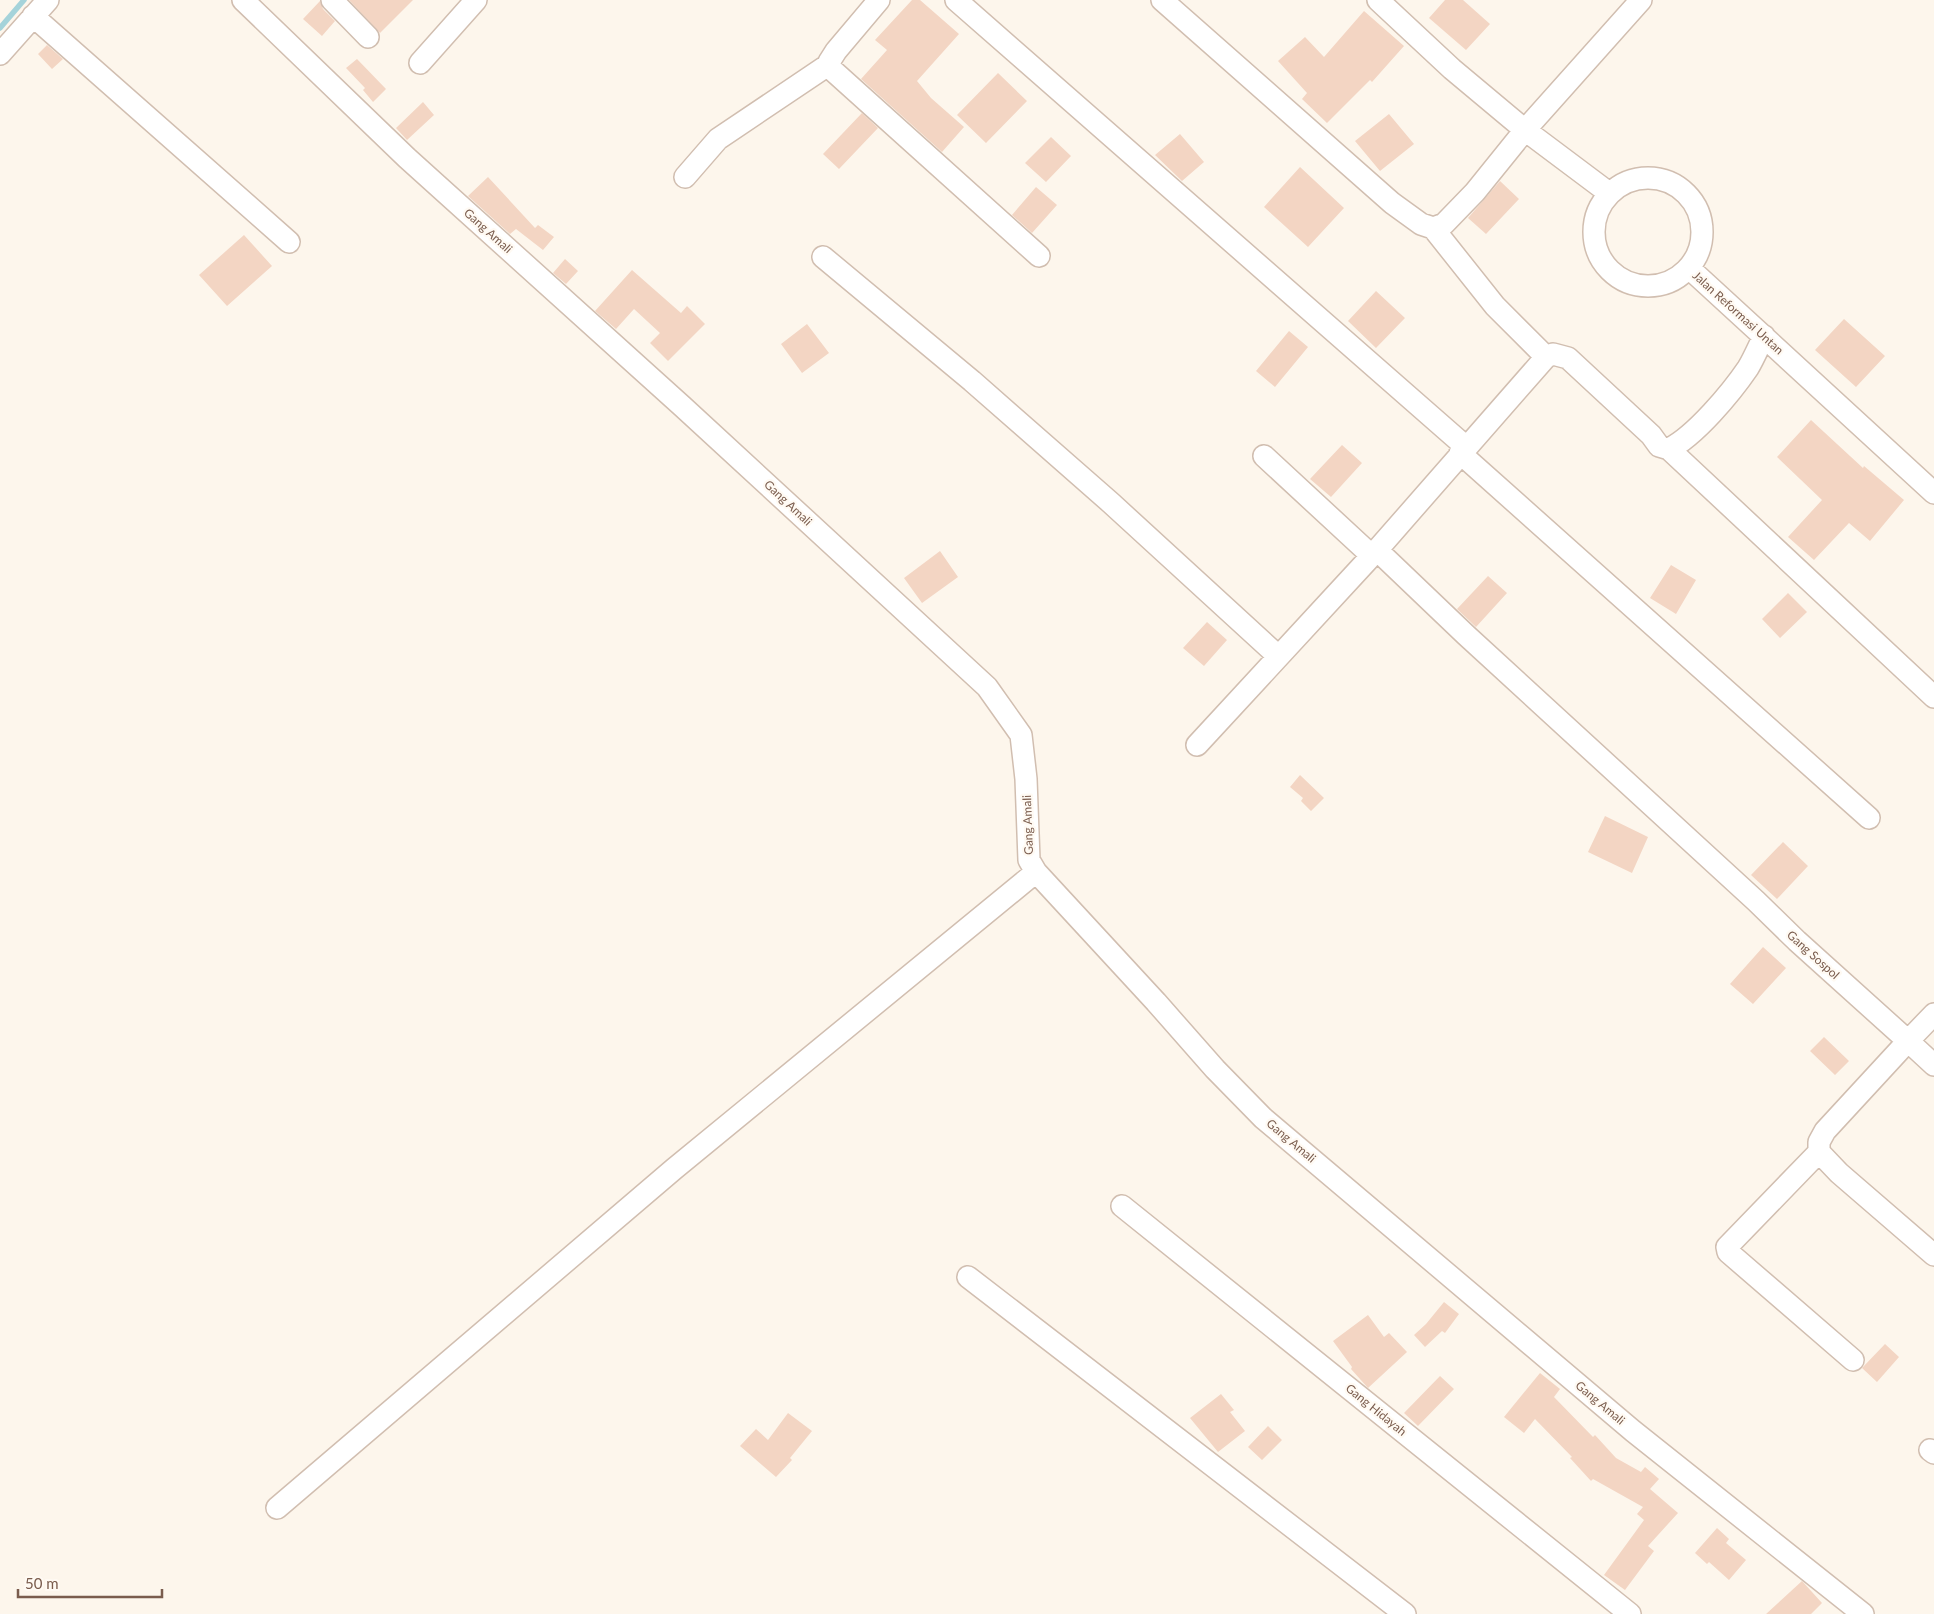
<svg xmlns="http://www.w3.org/2000/svg" width="1934" height="1614" font-family="Lato,sans-serif">
<style>
.lines{fill:none;stroke-linecap:round;stroke-linejoin:round}
.stream{stroke:#a5d3da;stroke-width:5.5}
.building{fill:#f3d5c3}
.minor-casing{stroke:#d1beb0;stroke-width:24}
.minor{stroke:#fff;stroke-width:21}
.labels{text-anchor:middle;stroke-width:4.5;stroke-linejoin:round;paint-order:stroke}
.street-label{font-size:12px;fill:#7a5c4d;stroke:#fffaf3}
</style>
<rect width="100%" height="100%" fill="#fdf6ec"/>
<g class="lines">
<path class="stream" d="M0,28L24,0"/>
</g>
<path class="building" d="M349,0H413L380,33Z
M912,0H920L959,34L917,81L931,98L964,127L942,152L861,79L887,50L875,40Z
M1445,0H1463L1490,24L1466,50L1429,18Z
M320,1L323,9L335,21L322,36L303,19Z
M1364,11L1404,46L1372,82L1370,80L1327,123L1302,99L1307,93L1278,61L1305,37L1324,57Z
M47,45L63,59L52,69L38,54Z
M357,59L386,89L373,102L363,90L365,88L346,68Z
M998,73L1027,101L986,143L957,115Z
M423,102L434,115L407,140L396,128Z
M862,113L878,128L839,169L823,154Z
M1389,114L1414,144L1380,171L1355,141Z
M1180,134L1204,162L1182,181L1155,155Z
M1051,137L1071,156L1046,182L1025,163Z
M1300,167L1344,208L1308,247L1264,207Z
M488,177L535,228L538,225L554,237L543,250L516,229L510,234L468,196Z
M1500,181L1519,199L1486,234L1468,218Z
M1036,187L1057,205L1032,233L1012,215Z
M244,235L272,266L227,306L199,275Z
M565,259L578,271L566,284L553,273Z
M632,270L681,313L687,306L705,324L668,361L650,343L660,333L634,309L616,329L595,311Z
M1376,291L1405,318L1376,348L1348,321Z
M1844,319L1885,356L1856,387L1815,350Z
M807,324L829,353L802,373L781,344Z
M1289,331L1308,347L1275,387L1256,371Z
M1811,420L1863,468L1864,466L1904,500L1870,541L1849,523L1814,560L1788,537L1822,500L1777,457Z
M1342,445L1362,463L1331,497L1310,479Z
M940,551L958,577L922,603L904,578Z
M1671,565L1696,580L1676,614L1650,598Z
M1488,576L1507,593L1476,627L1457,609Z
M1788,593L1807,612L1780,638L1762,619Z
M1207,622L1227,640L1204,666L1183,648Z
M1300,775L1324,798L1311,811L1301,801L1303,798L1290,787Z
M1605,816L1648,837L1632,873L1588,852Z
M1783,842L1808,866L1777,899L1751,875Z
M1763,947L1786,968L1753,1004L1730,984Z
M1824,1037L1849,1061L1835,1075L1810,1051Z
M1444,1302L1459,1314L1445,1333L1442,1331L1425,1347L1414,1335L1426,1324Z
M1368,1315L1384,1337L1389,1333L1407,1352L1368,1388L1351,1369L1352,1367L1333,1341Z
M1885,1344L1899,1357L1877,1382L1862,1368Z
M1540,1373L1560,1389L1554,1397L1593,1437L1595,1435L1616,1458L1641,1472L1645,1467L1659,1479L1650,1489L1678,1513L1648,1546L1654,1551L1625,1590L1604,1575L1644,1520L1637,1514L1643,1507L1593,1479L1591,1481L1570,1458L1572,1457L1535,1419L1524,1433L1504,1417Z
M1440,1376L1454,1389L1418,1426L1404,1413Z
M1221,1394L1234,1410L1230,1412L1245,1431L1218,1452L1190,1418Z
M788,1413L812,1431L790,1458L792,1460L776,1477L740,1446L756,1429L768,1440Z
M1268,1426L1282,1440L1262,1460L1248,1447Z
M1717,1528L1729,1539L1726,1543L1746,1560L1729,1580L1709,1562L1707,1564L1695,1553Z
M1802,1581L1822,1603L1811,1614H1766Z"/>
<g class="lines">
<defs>
<path id="minor" d="M243,0L407,158L682,406L987,687L1021,735L1026,779L1029,860L1036,872L1156,1002L1215,1069L1263,1118L1633,1431L1863,1614
M332,0L368,37
M879,0L836,51L829,62L830,68L1039,256
M956,0L1466,447
M1162,0L1392,203L1421,224L1433,228L1444,224L1475,192L1525,130L1641,0
M1378,0L1452,69L1525,130L1609,193
M33,16L289,242
M0,54L48,0
M420,63L476,0
M685,177L718,139L828,65
M1594 232a54 54 0 1 1 108 0a54 54 0 1 1-108 0Z
M1433,228L1495,306L1546,357
M823,257L972,381L1111,503L1278,656
M1689,268L1934,493
M1669,449L1934,697
M1460,453L1869,818
M1264,456L1371,555
M1377,550L1466,635L1756,901L1797,941L1908,1041L1934,1014
M1197,745L1377,550L1546,357L1553,354L1568,358L1651,435L1659,446L1669,449C1695,436 1731,393 1748,368C1754,358 1759,346 1764,336
M1934,1065L1908,1041L1825,1131L1819,1142V1152L1839,1173L1934,1255
M1819,1152L1727,1247L1728,1252L1853,1360
M1122,1206L1630,1614
M968,1277L1405,1614
M1930,1450L1934,1453
M277,1508L674,1169L1036,872"/>
</defs>
<use href="#minor" class="minor-casing"/>
<use href="#minor" class="minor"/>
</g>
<g class="labels">
<g class="street-label">
<text transform="translate(488 231) rotate(42)" y="4">Gang Amali</text>
<text transform="translate(1738 313) rotate(42)" y="4">Jalan Reformasi Untan</text>
<text transform="translate(788 503) rotate(43)" y="4">Gang Amali</text>
<text transform="translate(1028 825) rotate(-92)" y="4">Gang Amali</text>
<text transform="translate(1813 955) rotate(42)" y="4">Gang Sospol</text>
<text transform="translate(1291 1141) rotate(40)" y="4">Gang Amali</text>
<text transform="translate(1600 1403) rotate(40)" y="4">Gang Amali</text>
<text transform="translate(1376 1410) rotate(39)" y="4">Gang Hidayah</text>
</g>
</g>
<path d="M18 1589v8h144v-8" fill="none" stroke="#7a5c4d" stroke-width="2.5"/>
<text x="25" y="1589" font-size="15" fill="#7a5c4d" stroke="#fffaf3" stroke-width="4" paint-order="stroke">50 m</text>
</svg>
